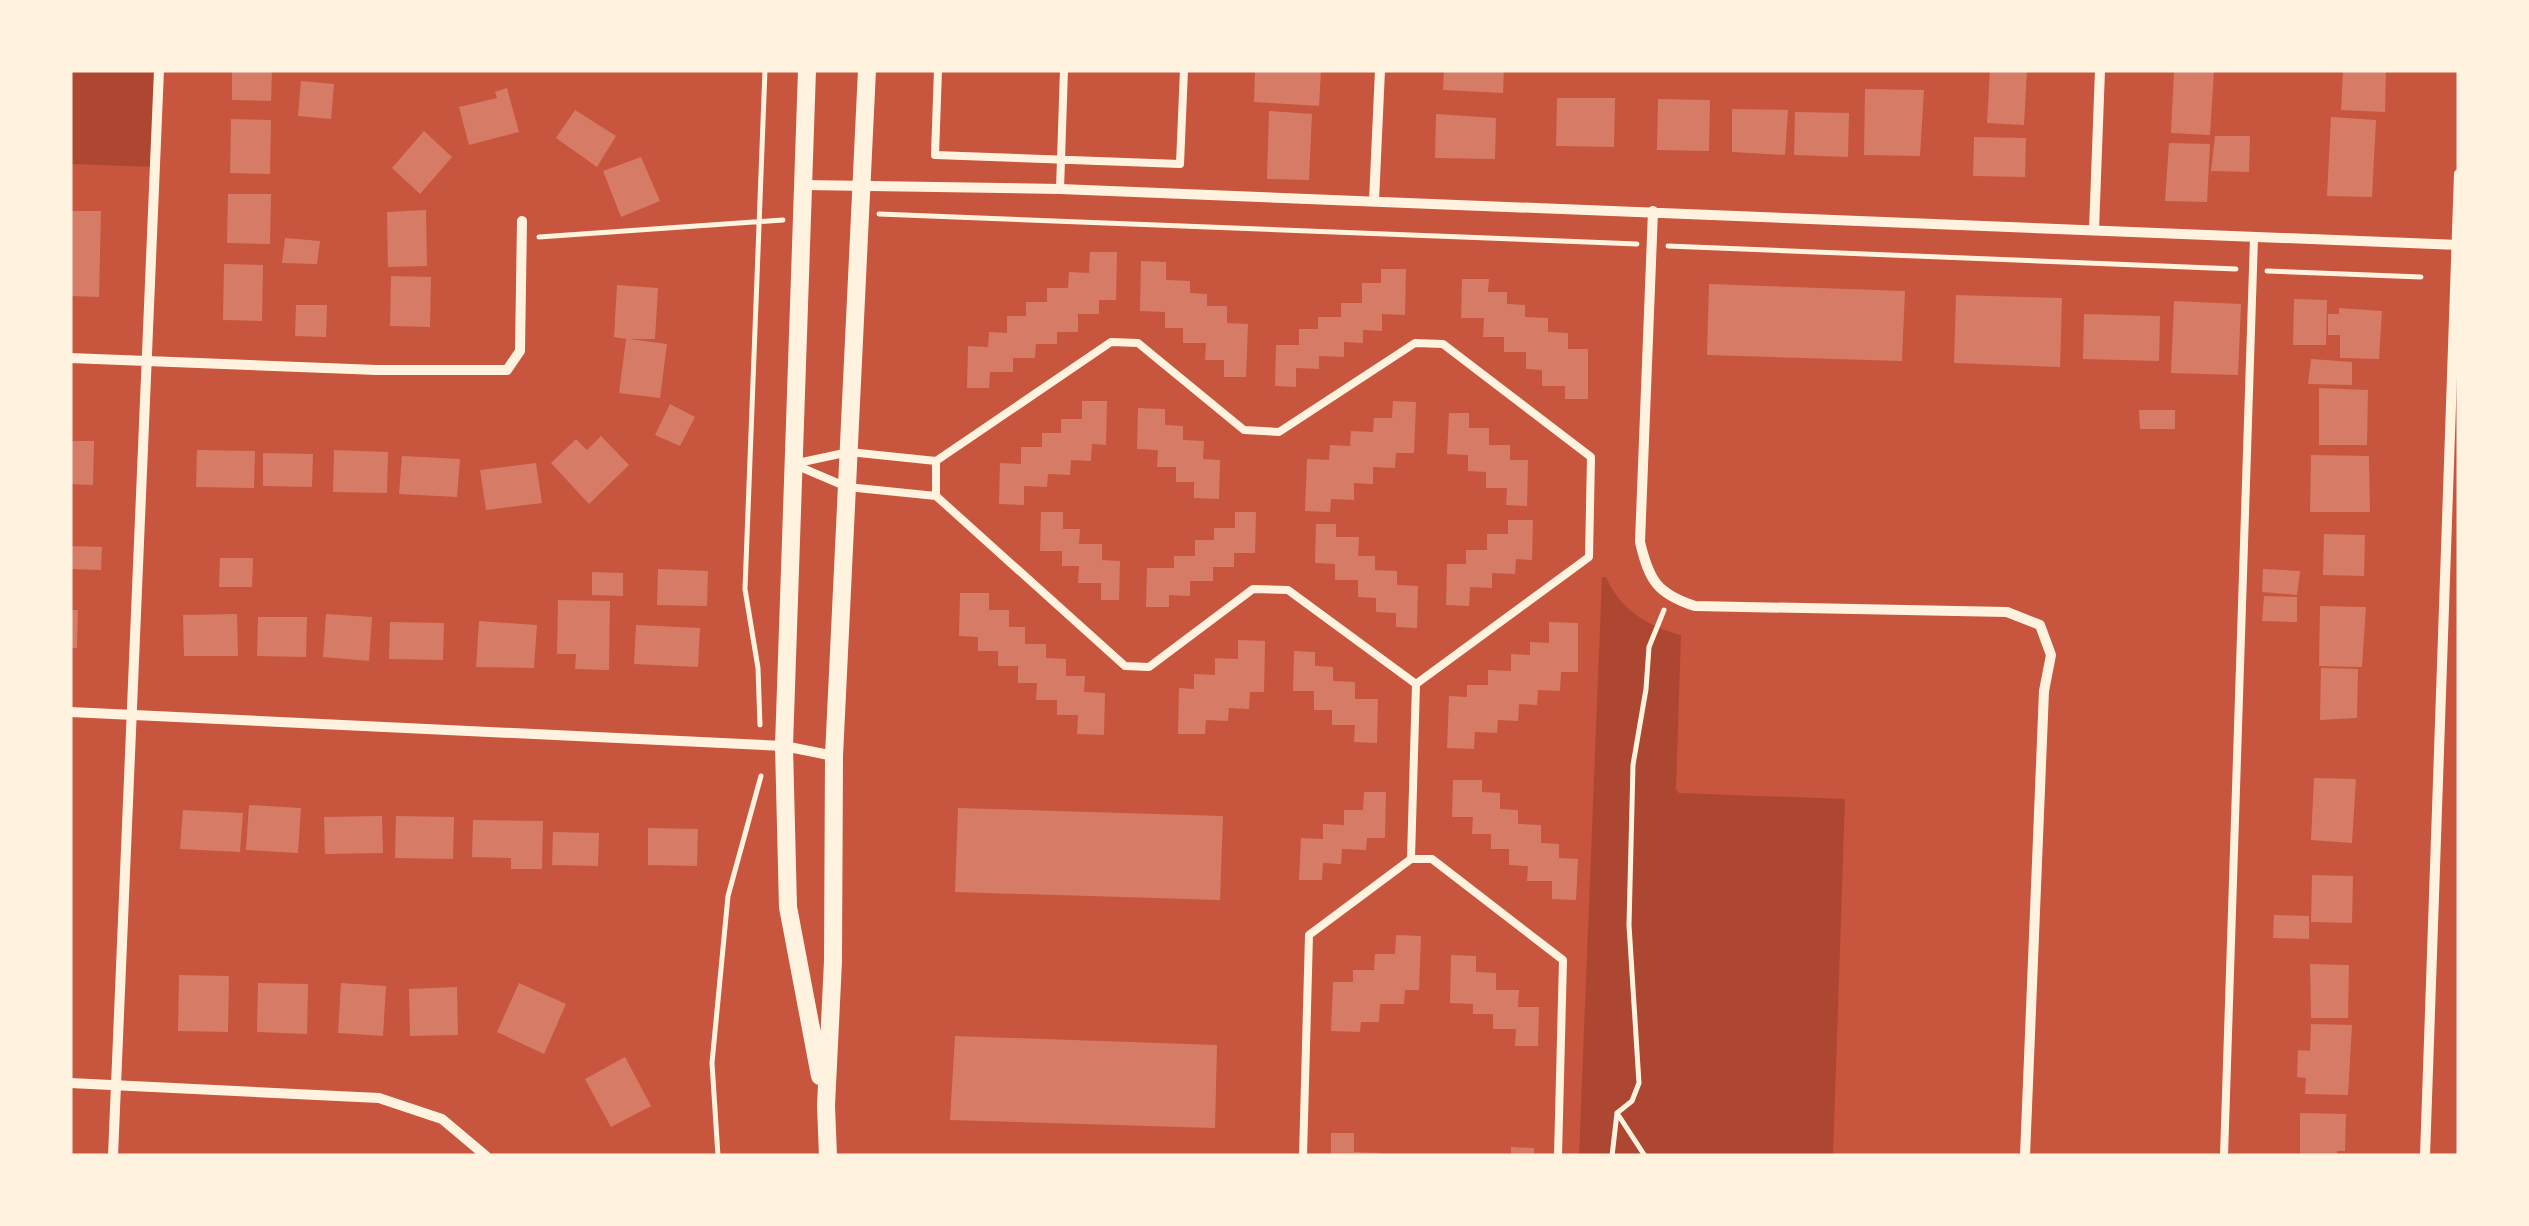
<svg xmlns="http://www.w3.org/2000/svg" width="2529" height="1226" font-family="'Work Sans',sans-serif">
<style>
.green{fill:#ae4732}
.building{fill:#d67c66}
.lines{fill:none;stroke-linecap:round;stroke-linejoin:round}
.path{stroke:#fff3e0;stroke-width:5}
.service{stroke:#fff3e0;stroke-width:8}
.minor{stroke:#fff3e0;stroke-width:10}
.tertiary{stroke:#fff3e0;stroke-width:18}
</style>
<rect width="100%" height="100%" fill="#c8553d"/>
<path class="green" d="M70,70H163L158,167L70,164Z
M1602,577H1606C1619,609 1649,627 1681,635L1676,789L1679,793L1845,799L1833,1156H1579Z"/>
<path class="building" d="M232,70H272L271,101L232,100Z
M1255,70H1321L1319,106L1254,102Z
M1444,70H1504L1503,93L1443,90Z
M1990,70H2027L2024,125L1987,123Z
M2343,70H2386L2385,112L2341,110Z
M2174,71H2214L2210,135L2171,133Z
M301,81L334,84L331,119L298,116Z
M507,88L519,132L469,145L459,107L497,98L495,92Z
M1865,89L1924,90L1920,156L1864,155Z
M1557,98H1615L1614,147L1556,146Z
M1658,99L1710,100L1709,151L1657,150Z
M1732,109L1788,110L1785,155L1732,152Z
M575,110L616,136L597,167L556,138Z
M1269,111L1312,114L1309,180L1267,179Z
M1795,112L1849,113L1848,157L1794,155Z
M1436,114L1496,118L1495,159L1435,158Z
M2331,117L2376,120L2372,197L2327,196Z
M231,119L271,120L270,174L230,173Z
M424,131L452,157L420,194L392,168Z
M2215,136H2250L2249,172L2211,171Z
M1974,137L2026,138L2025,177L1973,176Z
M2169,143L2210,144L2207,202L2165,201Z
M641,157L660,201L621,217L603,171Z
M228,194H271L270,244L227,243Z
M426,210L427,266L388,267L387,212Z
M70,211H101L99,297L70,296Z
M285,238L320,241L317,264L282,263Z
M1090,252H1117L1116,300H1099V314H1078V332H1057V344H1036L1035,358H1013V372H990L989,388H967L968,346L988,347L989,332L1007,333V316H1026V302H1047V288H1068L1069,272L1089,273Z
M1141,261L1166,262V280L1190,281V293L1207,294V306H1227V323L1248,324L1246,377H1224V360H1205L1206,343H1183V328H1165V312L1140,311Z
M224,264L263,265L262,321L223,320Z
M1381,269H1406L1405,315L1382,314V331L1363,330V343L1344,342V357L1319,356V369L1296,368V387L1275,386L1276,345H1299V329H1318V317H1341V303H1362V283H1381Z
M391,276L431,277L430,327L390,326Z
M1462,279H1489L1488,292H1507V304L1525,305V317L1548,318V332L1568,333V349H1588V399H1565V386H1542V370L1526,369V352H1504V337H1483L1484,318H1461Z
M1709,284L1905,291L1902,361L1707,355Z
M617,285L658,288L655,339H630L667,344L660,398L619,393L626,339L614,337Z
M1956,295L2062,298L2060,367L1954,363Z
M2294,299L2327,300L2326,345H2293Z
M2174,301L2241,304L2238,375L2171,373Z
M296,305H327L326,337L295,336Z
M2339,308L2382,311L2379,359L2340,358V335H2328V314H2339Z
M2084,314L2160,316L2159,361L2083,359Z
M2311,359L2352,362V385L2308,384Z
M2319,388L2368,390L2367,445H2319Z
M1082,401H1107L1106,445L1092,444L1091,461L1071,460L1070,475L1048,474L1047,487L1024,486V505L999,504L1000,463L1021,464V447H1042V433H1061V419H1082Z
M1393,401L1416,402L1414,453H1396L1395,468L1373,467V484L1354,483V500L1331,499L1330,512L1305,511L1307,459L1329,460L1330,445L1350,446L1351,431L1373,432L1374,418H1392Z
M670,404L695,417L680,446L655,435Z
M1138,408L1165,409V425L1183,426V440L1204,441L1203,459L1220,460L1219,499L1194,498V482H1176V467H1157L1158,450L1137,449Z
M2139,410H2175V429H2140Z
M1449,413H1469V428H1489V445H1510V460H1528L1527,506L1506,505L1507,488H1486V472L1468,471V455L1447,454Z
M601,436L629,465L589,504L551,463L576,439L587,450Z
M70,441H94L93,485L70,484Z
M197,450L255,451L254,488L196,487Z
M334,450L388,452L387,493L333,492Z
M263,453L313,454L312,487L263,486Z
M2311,455L2369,456L2370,512H2310Z
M402,456L460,459L457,497L399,494Z
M536,463L542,503L486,510L480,470Z
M1041,512H1063V529H1080L1079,544H1102V560L1120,561L1119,600H1101V583H1078L1079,566H1062V551H1040Z
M1235,512H1256L1255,553H1234V567H1213V581H1190V596L1169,595V607H1146L1147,568H1174V556H1195V540H1214V528H1235Z
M1508,520H1533L1532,560L1516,559L1515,574L1492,573V588L1470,587L1469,606L1446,605L1447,564H1466V550H1487V534H1508Z
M1316,524H1336V537H1359L1358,556H1375V570L1397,571V585L1418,586L1417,628L1396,627V613L1376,612V598L1358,597V580H1335V564L1315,563Z
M2324,534L2365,535L2364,576L2323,575Z
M70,546L102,547L101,570L70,569Z
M220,558H253L252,587H219Z
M658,569L708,571L707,606L657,605Z
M2263,569L2300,571L2297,595L2262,592Z
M592,572L623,573V596L592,595Z
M960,593H989V610H1009V627H1025V644H1046V658L1066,659V676H1085L1084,692L1105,693L1104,735L1077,734L1078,715H1057V700H1036L1037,683H1018V666H998V651H978V637L959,636Z
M2264,596L2297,597V622L2262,621Z
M558,600L610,601L609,670L575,669L576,654H557Z
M2320,606L2366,607L2362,667L2319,666Z
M70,610H78L77,648H70Z
M237,614L238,656H184L183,615Z
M326,614L372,617L369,661L323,657Z
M258,617H307L306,657L257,656Z
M479,621L537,625L534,668L476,667Z
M390,622L444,623L443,660L389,659Z
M1549,622L1578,623V672H1561L1560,691L1538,690L1537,705L1519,704L1518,721L1498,720L1497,733L1475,732L1474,749L1447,748L1449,696L1467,697V685H1488V670L1511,671V654L1530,655V642L1549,643Z
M636,625L700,628L698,667L634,664Z
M1238,640L1265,641L1264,692H1250L1249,709L1229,708L1228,721L1206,720L1205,734H1178L1179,688L1194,689V674L1215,675V658L1238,659Z
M1294,651L1315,652V666L1333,667V681L1355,682V699H1378L1377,743L1354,742L1355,725H1332V710H1314V691H1293Z
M2321,668L2358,669L2357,718L2320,720Z
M2314,778L2356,779L2352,843L2311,840Z
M1453,780H1482V792L1500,793V809L1518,810V824L1541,825V843L1559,844V858L1578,859L1576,900L1552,899V881H1527L1528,866L1509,865V849H1491V834H1472L1473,817H1452Z
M1364,792H1386L1385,838H1367L1366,850L1342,849L1341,864L1323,863L1322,880H1299L1301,838L1323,839V824L1344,825V810H1363Z
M249,805L301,808L298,853L246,850Z
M958,808L1223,816L1220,900L955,892Z
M183,810L243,813L240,852L180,849Z
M382,816L383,853L325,854L324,817Z
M396,816L454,817L453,859L395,858Z
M473,820L543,821L542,869H511V858L472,857Z
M648,828L698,829L697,866L648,865Z
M553,832L599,833L598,866L552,865Z
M2312,875L2353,876L2352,923L2311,922Z
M2274,915L2309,916V939L2273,938Z
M1396,935L1421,936L1419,990H1405L1404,1004H1380L1379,1022H1361L1360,1032L1331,1031L1333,982H1353V970H1374L1375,954H1395Z
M1451,955L1476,956V972L1496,973V990H1519L1518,1007H1539L1538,1046H1515L1516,1029H1493V1014H1473V1004L1450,1003Z
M2310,964L2349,965L2348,1018H2311Z
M179,975L229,976L228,1032L178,1031Z
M258,983L308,984L307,1034L257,1032Z
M341,983L386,986L383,1036L338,1033Z
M519,983L566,1004L544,1054L497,1032Z
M457,987L458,1035L410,1036L409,989Z
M2311,1024L2352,1025L2348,1095L2305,1094L2306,1078L2297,1077L2298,1050L2310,1051Z
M955,1036L1217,1045L1215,1128L950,1120Z
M625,1057L651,1106L611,1127L585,1079Z
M2300,1113L2346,1114L2345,1151H2337V1156H2300Z
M1331,1133H1354V1152L1381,1153V1156H1331Z
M1511,1147L1534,1148V1156H1511Z"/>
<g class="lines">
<path class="path" d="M879,214L1637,244
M539,237L783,220
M1668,246L2236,269
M2267,271L2421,277
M760,725L758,668L745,589L765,70
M1617,1113L1645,1156
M718,1156L712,1063L728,896L761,776
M1612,1156L1617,1113L1632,1101L1639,1083L1629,925L1633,765L1646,689L1649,647L1664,610"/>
<path class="service" d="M938,70L935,155L1180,164L1184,70
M1060,189L1064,70
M1111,342L1138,343L1244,430L1279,432L1415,343L1443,344L1591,457L1589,557L1416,684L1288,590L1253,589L1149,667L1125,666L936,496L847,487L793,464L849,452L936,461Z
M936,496V461
M1411,859L1416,684
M1303,1156L1309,935L1411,859H1432L1563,960L1558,1156
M2224,1156L2254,238"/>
<path class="minor" d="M804,185L1060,189L2459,245
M1374,201L1380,70
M1653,211L1640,542C1649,580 1657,594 1695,606L2007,612L2040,625L2051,655L2044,691L2025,1156
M2094,230L2100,70
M70,358L377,370H507L520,351L522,221
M70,712L784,746L834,756
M70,1083L379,1098L442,1119L486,1156
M113,1156L159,70
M2425,1156L2459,174"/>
<path class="tertiary" d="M807,70L784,746L788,907L820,1076
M828,1156L826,1106L833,961L834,756L867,70"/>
</g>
<rect width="2529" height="1226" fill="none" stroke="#fff3e0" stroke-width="145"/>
</svg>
